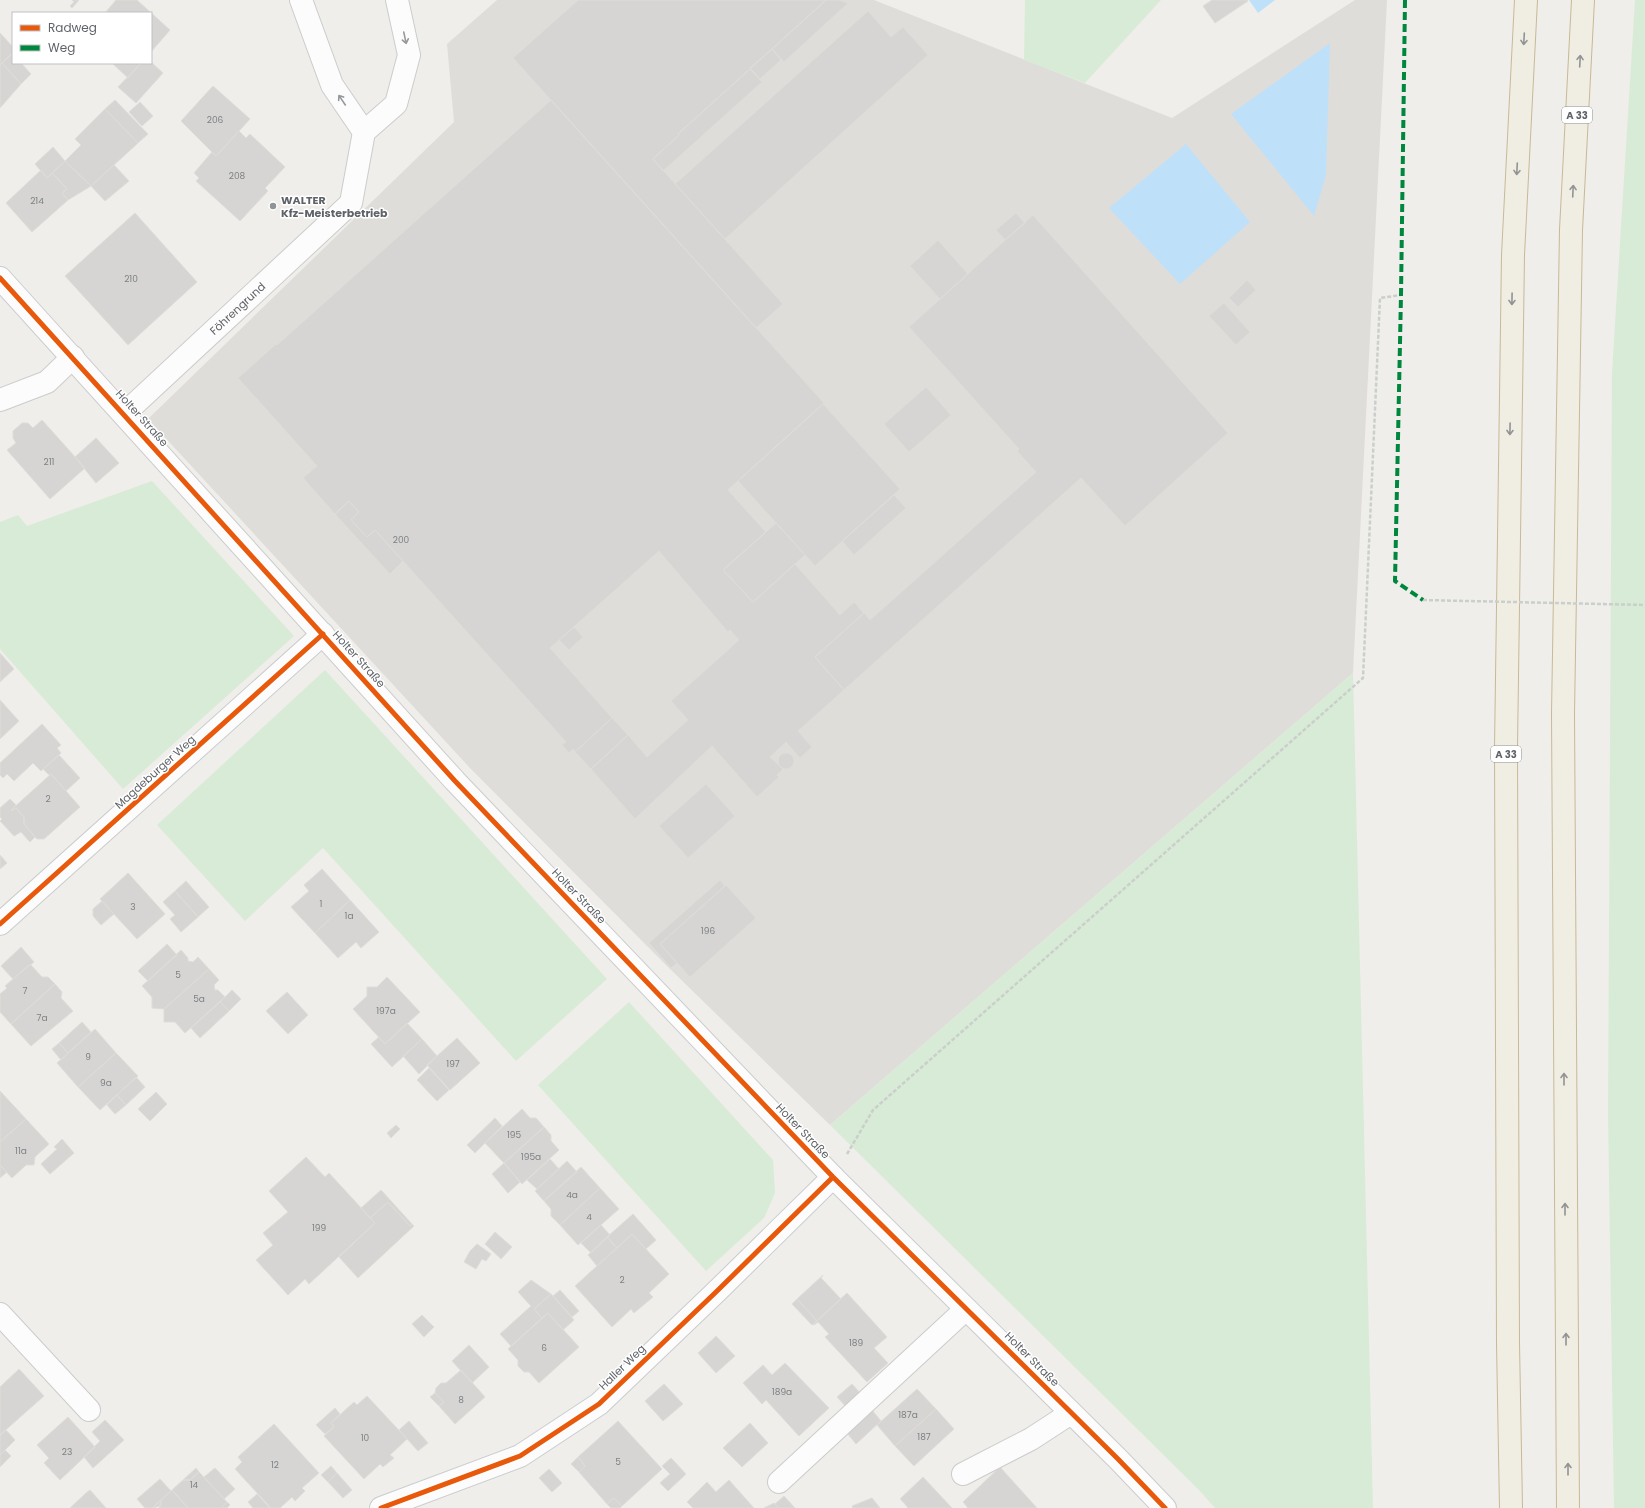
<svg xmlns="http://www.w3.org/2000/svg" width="1645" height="1508" font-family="Poppins,sans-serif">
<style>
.industrial{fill:#dfddda}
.green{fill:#d8ebd6}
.water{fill:#bfe0f9}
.building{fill:#d6d5d3;stroke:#deddd9}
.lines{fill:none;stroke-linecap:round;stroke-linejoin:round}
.minor-casing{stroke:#cbcccc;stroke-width:24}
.highway-casing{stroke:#c8b996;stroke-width:24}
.path{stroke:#cacfcc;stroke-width:2.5;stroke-dasharray:4 2;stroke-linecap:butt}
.minor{stroke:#fdfcfc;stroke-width:22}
.highway{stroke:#f0ede3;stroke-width:22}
.path-bridge{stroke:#cacfcc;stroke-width:2.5;stroke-dasharray:4 2;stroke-linecap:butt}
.quiet{stroke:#00873e;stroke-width:4;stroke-dasharray:8 4;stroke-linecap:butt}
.cycleway-casing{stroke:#fff;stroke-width:8}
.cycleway{stroke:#e8590c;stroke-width:5}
.oneway{stroke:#96999c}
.oneway2{stroke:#929393}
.poi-dot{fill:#919496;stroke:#fff;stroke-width:1.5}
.labels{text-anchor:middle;stroke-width:3;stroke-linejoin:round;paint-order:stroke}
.number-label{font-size:9px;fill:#7e8184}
.shield{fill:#fff;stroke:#8f9295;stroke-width:1}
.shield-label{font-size:10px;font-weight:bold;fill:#5f6368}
.poi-label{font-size:11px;font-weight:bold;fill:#5f6368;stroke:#fff;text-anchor:start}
.street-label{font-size:11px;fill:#5f6368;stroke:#fff}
</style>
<rect width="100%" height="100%" fill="#efeeea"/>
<path class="industrial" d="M497,0H874L1172,118L1355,0H1387L1353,673L830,1125L666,965L470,768L148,419L454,122L447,44Z"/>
<path class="green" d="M1025,0H1161L1085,83L1024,60Z
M1635,0H1645V1508H1614L1608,1113L1612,373Z
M152,481L294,636L123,789L0,649V522L18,515L27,526Z
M325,670L607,979L516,1061L323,848L245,921L157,825Z
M1353,673L1373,1508H1215L1200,1491L830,1125Z
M629,1002L773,1160L775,1193L764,1218L706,1271L538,1085Z"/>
<path class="water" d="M1249,0H1275L1258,13Z
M1330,43L1326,175L1314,216L1231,114Z
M1186,144L1250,222L1180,284L1109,208Z"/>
<path class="building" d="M72,0H79L72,8L70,6L74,2Z
M116,0H137L170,30L151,52V13H105Z
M578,0H826L678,134L679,135L653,159L783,304L756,328L513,58Z
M826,0H839L848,3L784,62L772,49Z
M1212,0H1247L1248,1L1215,23L1203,6Z
M868,11L891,37L903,27L928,55L725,239L675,184Z
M0,33L13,47V53L0,65Z
M772,49L781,60L760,79L750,68Z
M12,53L13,63H21L31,74L21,84L2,63Z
M151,62L163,73L136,103L118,87L140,64Z
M2,63L21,84L0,108V65Z
M112,63H148L140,64L128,78Z
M750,69L762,82L663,171L653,159L679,135L678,134Z
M213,86L250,119L216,156L181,121Z
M115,100L148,134L138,143L105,109Z
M551,100L824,403L728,490L766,532L723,570L753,602L795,564L840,615L854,602L864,613L815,657L844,690L798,731L812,747L800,758L786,742L770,757L783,769L777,775L779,777L757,797L712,746L635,819L591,769L628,735L647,757L688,720L671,701L739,640L730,630L728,632L659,551L550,648L612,718L575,752L573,749L569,753L562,745L566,742L375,530L367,537L351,520L359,512L349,501L335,514L303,478L317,466L238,378L276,344L277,345Z
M140,102L153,116L142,126L129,112Z
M105,109L138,143L91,186L65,161L81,145L75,139Z
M239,131L246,138L250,134L285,167L265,188L268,191L240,221L196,181L199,178L194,173L212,152L216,156Z
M53,147L65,161L47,178L35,164Z
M65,161L91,186L68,200L62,193L67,189L52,173Z
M114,165L129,181L105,201L91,186Z
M41,170L47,178L52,173L67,189L62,193L68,200L32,232L6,203Z
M135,213L197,282L128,345L65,276Z
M1016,213L1025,223L1005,240L996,230Z
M1033,215L1228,433L1125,526L1081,478L844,690L815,657L864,613L870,620L1036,472L1017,451L1019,449L909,327Z
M938,240L968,274L940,299L910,266Z
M1247,280L1256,290L1238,307L1229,298Z
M1224,303L1250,332L1236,345L1209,316Z
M926,387L951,415L909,452L884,424Z
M823,404L900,489L815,566L738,481Z
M42,420L85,468L50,499L7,450L16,443L13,438V431L22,423H28L33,428Z
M96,438L119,463L96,483L75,457Z
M894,495L906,508L854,555L842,541Z
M349,501L359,512L351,520L367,537L375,530L403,561L390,574L335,514Z
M776,523L805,555L753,602L723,570Z
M574,627L583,637L569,650L559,640Z
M0,653L14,669L0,682Z
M0,700L19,721L0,739Z
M612,718L628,735L591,769L575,752Z
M42,724L61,745L57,748L61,753L41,771L33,763L14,781L7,774L3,778L0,775V763Z
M778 761a8 8 0 1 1 16 0a8 8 0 1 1-16 0Z
M59,755L80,778L66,791L51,774L49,775L43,769Z
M51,774L80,807L44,839H37L24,824V817L16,808L12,811L11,810Z
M706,784L735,816L688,858L659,826Z
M10,799L16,805L11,810L12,811L16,808L24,817V824L35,837L30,842L21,832L14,836L0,821L2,819L0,817V808Z
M0,855L7,863L0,869Z
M322,869L350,900L315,933L291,907L309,891L304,885Z
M128,873L165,914L137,939L100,899Z
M720,880L725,886L660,944L677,963L671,968L649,943Z
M186,881L209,907L198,917L175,891Z
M726,885L756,918L690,977L660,944Z
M175,891L198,917L181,932L170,919L175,915L163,902Z
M350,900L379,932L361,948L356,942L338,958L315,933Z
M102,901L114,914L101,925L93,916V909Z
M167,944L177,955L148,981L138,971Z
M21,947L34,962L13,979L1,966Z
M181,950L188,958V961L193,962L198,957L209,969L164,1009L152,1008V997L142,986Z
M30,964L42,977H48L55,984L11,1024L0,1012V994L7,988L5,986Z
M209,969L219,980L214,985L215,990H218L225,997L185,1033L175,1022H164V1009Z
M387,977L420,1012L385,1044L353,1009L367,996V987H377Z
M55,984L62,992L61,998L73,1011L31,1046L11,1024Z
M232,990L241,999L229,1011L220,1002Z
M287,992L308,1015L288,1034L266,1011Z
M220,1002L229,1011L200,1038L191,1028Z
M82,1022L91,1032L68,1053L59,1043Z
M407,1023L422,1039L392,1067L371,1044L379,1037L385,1044Z
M95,1029L116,1053L78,1087L57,1063Z
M457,1038L480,1063L450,1090L427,1065Z
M422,1039L437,1056L419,1074L403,1056Z
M59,1043L68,1053L61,1060L52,1049Z
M116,1053L138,1076L100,1110L78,1087Z
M429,1068L449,1090L437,1101L417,1080Z
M136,1077L145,1087L126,1105L117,1095Z
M0,1091L26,1119L0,1142Z
M156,1092L167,1104L150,1121L138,1109Z
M117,1095L126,1105L115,1114L107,1105Z
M522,1109L530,1118H536L544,1127L504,1163L485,1143Z
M495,1118L502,1126L475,1153L467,1145Z
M26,1119L49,1144L35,1157L34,1165H26L12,1178L0,1165V1142Z
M396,1125L400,1129L391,1138L387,1133Z
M544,1127L551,1135V1141L559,1150L522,1184L504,1163Z
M62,1139L74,1153L50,1174L41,1164L57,1149L54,1147Z
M306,1157L325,1177L329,1173L375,1223L309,1284L305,1279L288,1295L256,1260L273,1245L263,1233L288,1212L269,1191Z
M550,1159L559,1169L537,1189L527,1180Z
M567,1161L577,1172L544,1201L535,1191Z
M504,1163L520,1182L508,1193L492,1174Z
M0,1165L7,1172L0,1178Z
M581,1167L600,1188L560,1225L551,1216V1209L544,1201Z
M600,1188L619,1209L578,1245L560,1225Z
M381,1190L412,1224L410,1226L388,1202L370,1218L361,1208Z
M388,1202L410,1226L412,1224L414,1226L358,1278L339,1257L375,1223L370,1218Z
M633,1214L656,1240L646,1249L632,1234L617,1248L607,1237Z
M601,1225L610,1235L591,1253L581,1243Z
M495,1232L512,1247L501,1259L485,1244Z
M632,1234L669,1274L649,1293L653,1297L634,1313L631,1309L612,1327L575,1286Z
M607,1237L617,1248L597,1266L588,1255Z
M477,1244L491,1254L486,1261L482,1259L476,1269L464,1262L470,1251Z
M823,1275L821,1278L841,1299L817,1321L797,1299Z
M531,1280L551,1294L534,1309L542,1318L511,1346L500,1334L531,1306L518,1292Z
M560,1290L579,1311L572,1317L553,1296Z
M847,1293L887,1337L874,1348L888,1363L867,1382L825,1337L829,1334L818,1322L814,1325L813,1324Z
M551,1294L574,1320L563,1330L548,1313L542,1318L534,1309Z
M797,1299L817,1321L812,1325L792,1304Z
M548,1313L579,1347L539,1383L529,1372H524L518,1366V1360L508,1349Z
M422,1315L434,1327L424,1337L412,1324Z
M716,1336L735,1356L716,1373L698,1353Z
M469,1345L489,1367L472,1383L452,1361Z
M785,1363L829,1408L799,1436L766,1400L762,1404L743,1383L763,1365L772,1375Z
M19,1369L44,1396L0,1435V1387Z
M461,1370L485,1397L455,1424L439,1406L444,1402L435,1393L436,1388L441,1383H446Z
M664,1384L683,1404L663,1421L645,1401Z
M852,1384L862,1395L848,1409L837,1397Z
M917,1389L936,1409L895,1446L877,1425Z
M435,1393L444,1402L439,1406L430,1397Z
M367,1396L407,1439L390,1455L394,1458L383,1467L380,1464L364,1479L324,1436L334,1427L331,1423L354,1402L357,1405Z
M335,1408L340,1414L331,1423L334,1427L325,1434L316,1425Z
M936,1409L954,1429L914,1466L895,1446Z
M872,1410L881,1421L856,1444L847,1433Z
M68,1417L95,1447L60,1480L44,1463L49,1458L37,1445Z
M105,1420L124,1440L93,1468L84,1457L100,1441L92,1432Z
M409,1421L428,1443L418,1451L399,1430Z
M618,1421L662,1469L622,1506L614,1498L607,1504L579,1472L585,1466L578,1457Z
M750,1423L768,1443L742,1467L723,1448Z
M274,1424L319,1473L302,1488L305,1491L295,1501L292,1497L280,1508H271L235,1469L242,1462L238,1457Z
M6,1430L15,1440L0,1455V1436Z
M5,1450L11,1456L0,1467V1455Z
M578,1457L585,1466L579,1472L571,1464Z
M671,1458L686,1474L668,1491L660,1483L670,1474L662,1466Z
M331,1466L337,1473L328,1482L321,1475Z
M1000,1467L1037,1508H968L963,1502Z
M196,1468L199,1472L190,1480H183Z
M215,1468L235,1489L224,1499L204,1477Z
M549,1469L562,1483L552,1492L539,1478Z
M199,1472L227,1502L221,1508H188L172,1490L183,1480H190Z
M337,1473L352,1490L343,1498L328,1482Z
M923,1477L952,1508H908L904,1503L900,1499Z
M160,1479L171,1491L152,1508H145L137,1499Z
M729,1480L754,1508H693L687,1502L707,1482L716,1492Z
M90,1490L106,1508H70L86,1493Z
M172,1490L188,1508H159L161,1500Z
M257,1494L270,1508H253L248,1502Z
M784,1496L795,1508H779L775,1504Z
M614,1498L622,1506L620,1508H611L607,1504Z
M872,1498L880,1508H853L852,1506Z
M161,1500V1506L152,1508Z
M227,1502L230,1505L227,1508H221Z
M774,1503L779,1508H764Z"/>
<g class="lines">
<defs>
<g id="minor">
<path d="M301,0L332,85L364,132"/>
<path d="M0,278L455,781L833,1177L1118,1459L1165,1508"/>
<path d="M0,400L47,382L73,357"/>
<path id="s1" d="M124,414L351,203L364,132L396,104L409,55L397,0"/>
<path d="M0,924L323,634"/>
<path d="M0,1314L89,1410"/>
<path d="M963,1474L1031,1439L1071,1413"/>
<path d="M779,1482L966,1309"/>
<path d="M381,1508L520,1456L599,1404L716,1292L833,1177"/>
</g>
<path id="highway" d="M1511,1508L1508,1343L1506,748L1513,255L1526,0
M1568,1508L1563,714L1571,230L1583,0"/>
</defs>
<use href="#minor" class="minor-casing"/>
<use href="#highway" class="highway-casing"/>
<path class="path" d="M847,1154L873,1110L1363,678L1380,298L1401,295"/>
<use href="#minor" class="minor"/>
<use href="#highway" class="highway"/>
<path class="path-bridge" d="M1423,600L1645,605"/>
<path class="quiet" d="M1405,0L1401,295L1395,581L1423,600"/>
<defs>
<path id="cycleway" d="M0,278L455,781L833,1177L1118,1459L1165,1508
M0,924L323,634
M381,1508L520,1456L599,1404L716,1292L833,1177"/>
</defs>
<use href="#cycleway" class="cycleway-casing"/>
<use href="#cycleway" class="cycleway"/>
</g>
<defs><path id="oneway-shaft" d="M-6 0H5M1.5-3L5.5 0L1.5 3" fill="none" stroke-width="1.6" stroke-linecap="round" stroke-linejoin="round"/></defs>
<g class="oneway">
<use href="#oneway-shaft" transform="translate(405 38) rotate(78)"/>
<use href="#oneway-shaft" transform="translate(342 100) rotate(-124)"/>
</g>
<g class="oneway2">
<use href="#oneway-shaft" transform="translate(1524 39) rotate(93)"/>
<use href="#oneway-shaft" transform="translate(1580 61) rotate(-87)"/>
<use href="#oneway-shaft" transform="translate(1517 169) rotate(93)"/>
<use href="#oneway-shaft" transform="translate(1573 191) rotate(-87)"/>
<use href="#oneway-shaft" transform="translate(1512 299) rotate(91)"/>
<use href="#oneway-shaft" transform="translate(1510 429) rotate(91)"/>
<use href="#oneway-shaft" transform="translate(1564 1079) rotate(-90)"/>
<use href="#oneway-shaft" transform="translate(1565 1209) rotate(-90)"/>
<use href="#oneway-shaft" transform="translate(1566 1339) rotate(-90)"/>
<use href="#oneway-shaft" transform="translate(1568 1469) rotate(-90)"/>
</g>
<circle class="poi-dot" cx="273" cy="206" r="4"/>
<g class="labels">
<g class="number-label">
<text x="215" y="123">206</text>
<text x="237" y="179">208</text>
<text x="37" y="204">214</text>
<text x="131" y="282">210</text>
<text x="49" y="465">211</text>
<text x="401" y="543">200</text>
<text x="48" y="802">2</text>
<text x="321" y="907">1</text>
<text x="133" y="910">3</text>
<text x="349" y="919">1a</text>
<text x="708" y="934">196</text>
<text x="178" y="978">5</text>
<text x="25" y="994">7</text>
<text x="199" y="1002">5a</text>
<text x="386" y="1014">197a</text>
<text x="42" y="1021">7a</text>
<text x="88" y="1060">9</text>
<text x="453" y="1067">197</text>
<text x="106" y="1086">9a</text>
<text x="514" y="1138">195</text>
<text x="21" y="1154">11a</text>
<text x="531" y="1160">195a</text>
<text x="572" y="1198">4a</text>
<text x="589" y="1220">4</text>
<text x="319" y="1231">199</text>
<text x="622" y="1283">2</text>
<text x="856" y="1346">189</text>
<text x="544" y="1351">6</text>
<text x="782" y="1395">189a</text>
<text x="461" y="1403">8</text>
<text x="908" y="1418">187a</text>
<text x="924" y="1440">187</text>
<text x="365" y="1441">10</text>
<text x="67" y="1455">23</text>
<text x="618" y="1465">5</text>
<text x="275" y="1468">12</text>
<text x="194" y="1488">14</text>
</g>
<g class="shield">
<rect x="1562" y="107" width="30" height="16" rx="3"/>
<rect x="1491" y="746" width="30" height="16" rx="3"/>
</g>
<g class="shield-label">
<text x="1577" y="119">A 33</text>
<text x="1506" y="758">A 33</text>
</g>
<g class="poi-label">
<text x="281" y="204">WALTER<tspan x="281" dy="13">Kfz-Meisterbetrieb</tspan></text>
</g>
<g class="street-label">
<text dy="4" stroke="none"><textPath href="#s1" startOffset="155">Föhrengrund</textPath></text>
<text transform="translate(142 418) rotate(48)" y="4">Holter Straße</text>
<text transform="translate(359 659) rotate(48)" y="4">Holter Straße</text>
<text transform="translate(155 772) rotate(-42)" y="4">Magdeburger Weg</text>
<text transform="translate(579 896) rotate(46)" y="4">Holter Straße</text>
<text transform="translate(803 1131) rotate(46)" y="4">Holter Straße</text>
<text transform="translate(1032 1359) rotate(45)" y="4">Holter Straße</text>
<text transform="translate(622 1367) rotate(-44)" y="4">Haller Weg</text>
</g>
</g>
<rect x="12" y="12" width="140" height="52" fill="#ffffff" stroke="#bfc1c3"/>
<rect x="20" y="25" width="20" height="6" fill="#e8590c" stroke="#bfc1c3"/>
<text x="48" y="32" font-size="12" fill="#5f6368">Radweg</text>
<rect x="20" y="45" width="20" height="6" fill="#00873e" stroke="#bfc1c3"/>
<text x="48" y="52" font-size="12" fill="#5f6368">Weg</text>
</svg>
